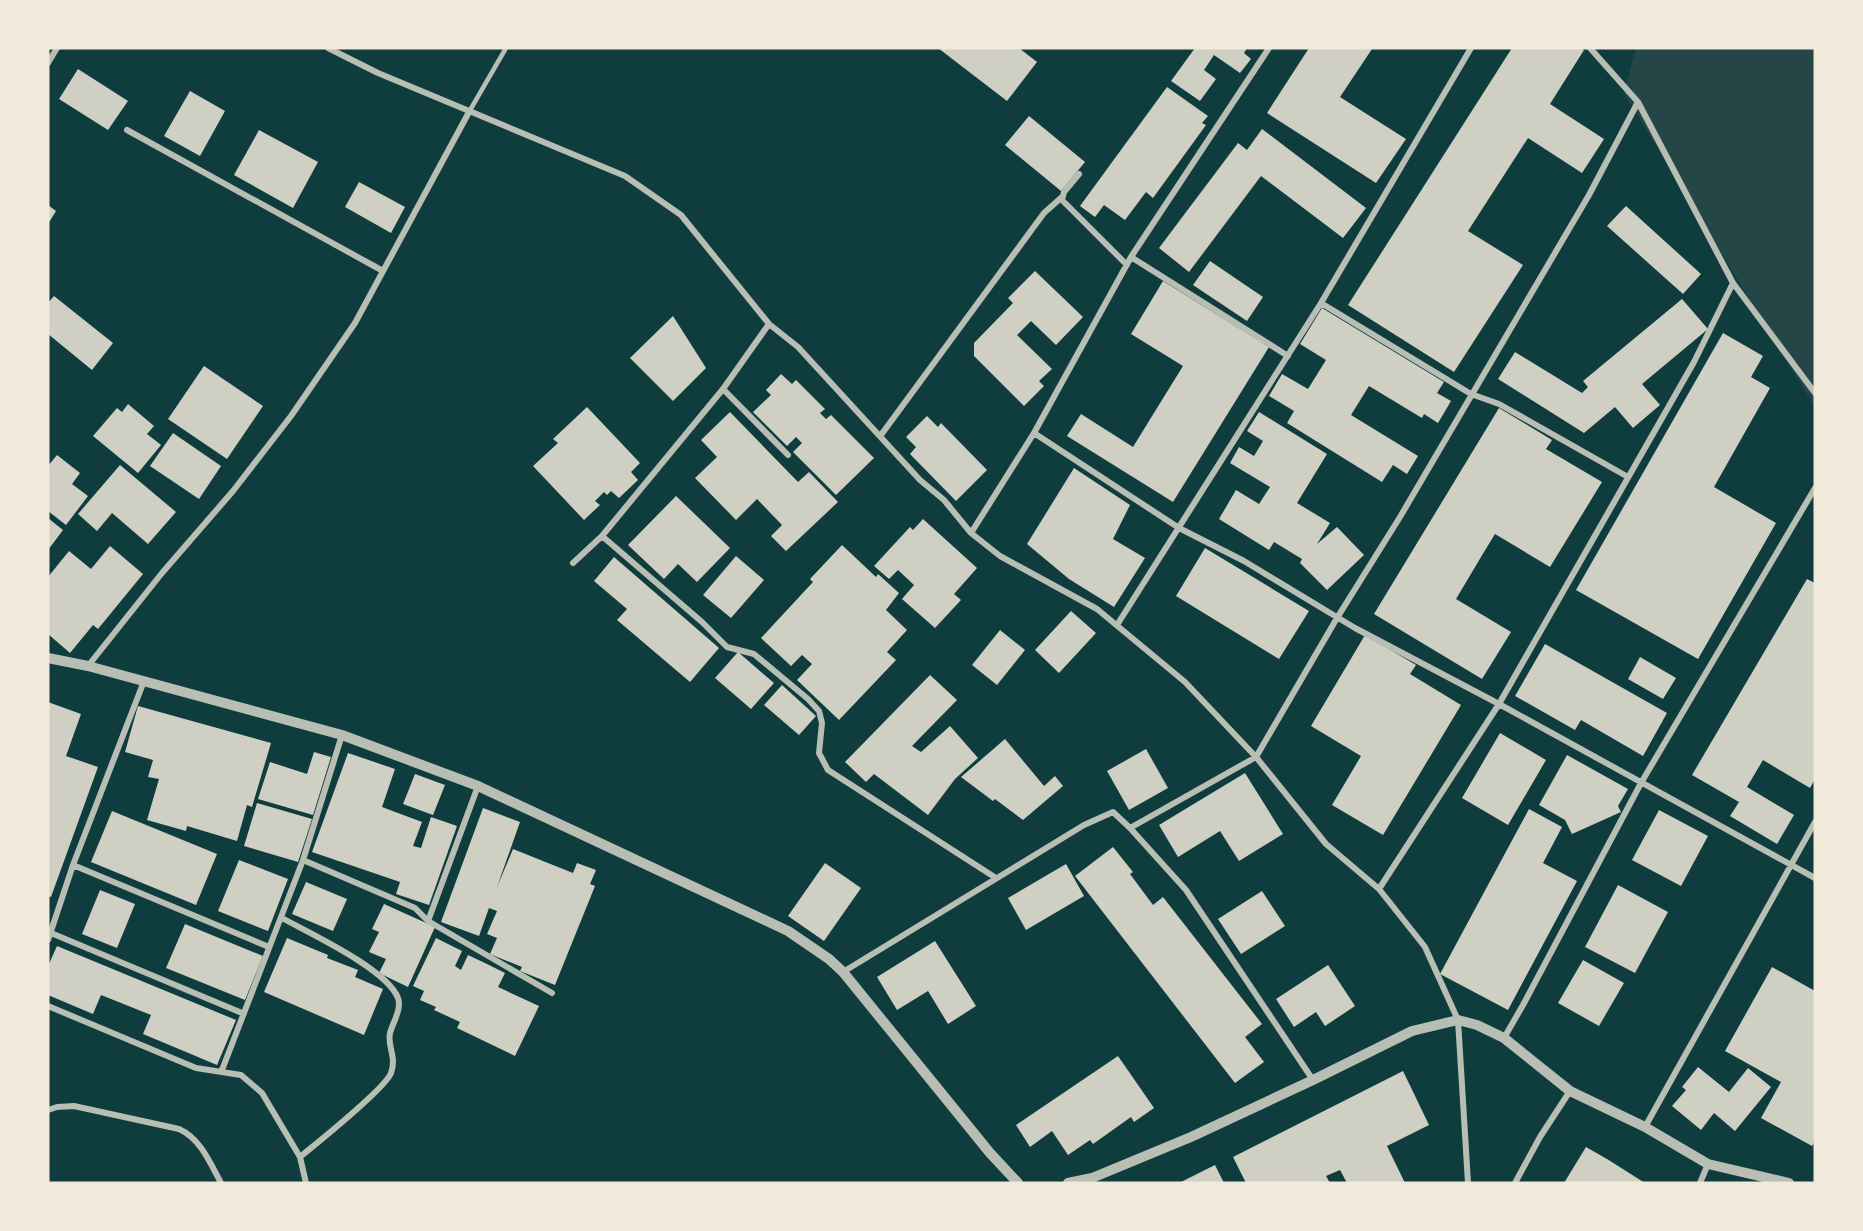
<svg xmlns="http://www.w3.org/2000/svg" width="1863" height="1231" font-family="Lato,sans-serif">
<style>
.green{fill:#244646}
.building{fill:#cfcfc3}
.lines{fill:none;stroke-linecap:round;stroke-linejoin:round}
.service{stroke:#b8beb3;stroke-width:4.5}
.minor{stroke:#b8beb3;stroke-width:6}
.tertiary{stroke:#b8beb3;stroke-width:10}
</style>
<rect width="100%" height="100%" fill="#0f3d3e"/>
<path class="green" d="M1636,48H1815V407L1624,93Z"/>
<path class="building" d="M938,48H1019L1037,62L1007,101Z
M1195,48H1247L1244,53L1251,59L1240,73L1214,55L1204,70L1216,79L1200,101L1171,81Z
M1309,48L1372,49L1340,97L1406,139L1376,183L1267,113Z
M1512,48H1580L1584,50L1550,104L1604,139L1582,173L1528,138L1468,231L1523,265L1454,372L1348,305Z
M78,69L128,101L108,130L59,99Z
M1167,87L1208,116L1202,123L1206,125L1153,198L1146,192L1125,220L1104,205L1095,217L1080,206Z
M190,91L225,111L200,156L164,136Z
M1029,116L1085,162L1061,191L1005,145Z
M1262,129L1366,208L1343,238L1261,176L1189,272L1159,248L1238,143L1247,150Z
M259,130L318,162L293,208L234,175Z
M359,182L405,207L391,233L345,207Z
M48,205L56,211L48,224Z
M1626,206L1701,274L1683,294L1607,226Z
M1210,261L1263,297L1247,321L1193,285Z
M1035,271L1083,317L1056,345L1031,321L1017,335L1052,369L1039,381L1044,386L1024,406L974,356V343L1013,303L1008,298Z
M1163,281L1269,347L1173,502L1067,436L1081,414L1133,447L1149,421L1183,366L1131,334Z
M54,296L113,343L92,370L48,334V303Z
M1682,299L1708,329L1642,384L1660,405L1633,428L1615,407L1584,433L1498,379L1515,352L1582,393L1588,387L1583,381Z
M1322,308L1444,382L1437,393L1451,401L1438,423L1424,414L1422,418L1369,386L1351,415L1418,456L1407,474L1393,465L1382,482L1287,423L1294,411L1269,396L1282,374L1308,389L1326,360L1300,344Z
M673,316L706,368L673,401L630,358Z
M1723,333L1763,356L1751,377L1770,388L1714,487L1776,523L1698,659L1576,590Z
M204,366L263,406L227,459L168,419Z
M781,374L792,384L796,380L825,409L820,413L826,419L831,415L874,458L836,495L793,452L802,443L796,437L787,446L753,412L771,395L766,390Z
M128,404L154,426L147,434L161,445L138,473L93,436L117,408L122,412Z
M587,407L640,463L631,472L638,480L619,498L611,491L607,495L604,492L595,501L600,505L584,520L533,466L558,443L553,439Z
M1499,408L1552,440L1546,449L1602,482L1550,567L1495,534L1484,552L1456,599L1511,632L1482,679L1374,614Z
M730,412L798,482L809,472L838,502L786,551L771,536L782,525L757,499L736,520L695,478L717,457L701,440Z
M1259,412L1327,454L1297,503L1330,523L1317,544L1337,527L1364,555L1327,590L1300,563L1302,559L1274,542L1269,550L1219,519L1236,490L1259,504L1270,487L1230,463L1239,447L1254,456L1263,441L1247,431Z
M927,416L938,427L941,423L987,470L956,501L910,454L916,447L906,437Z
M173,433L221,466L199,499L150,466Z
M57,455L80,473L72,484L88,496L66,525L48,511V466Z
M120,465L176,512L148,544L112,513L97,531L78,514Z
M1074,468L1130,505L1113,539L1145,558L1114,607L1069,579L1027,544Z
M676,496L730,548L697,582L678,564L664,579L628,545Z
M48,518L63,530L48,550Z
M923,519L977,568L954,594L961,600L935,628L902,599L914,585L898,570L889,579L874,566L910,527L913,530Z
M842,545L876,577L878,574L899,593L886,610L907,630L887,652L896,660L839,720L797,680L812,664L802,655L791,666L761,638L813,582L810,579Z
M110,546L143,574L98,629L93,625L70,653L48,634V577L69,551L91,569Z
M1205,548L1309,611L1279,659L1176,596Z
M736,556L764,580L731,618L703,595Z
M614,557L719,648L690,682L617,620L627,609L594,581Z
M1807,579L1815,583V779L1810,788L1763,760L1747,787L1794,815L1777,844L1730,816L1739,802L1692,775Z
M1071,611L1096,633L1059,673L1035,650Z
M1000,630L1025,650L997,685L972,665Z
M1365,635L1416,665L1410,674L1461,705L1383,835L1332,805L1361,756L1311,726Z
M1545,644L1667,713L1643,756L1581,720L1575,730L1515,696Z
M738,652L774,683L751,709L715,678Z
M1640,657L1676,678L1663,699L1628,679Z
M930,675L957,700L912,746L921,752L950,726L978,758L955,779L928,815L874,774L866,782L845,762Z
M782,685L816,716L799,735L764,705Z
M48,702L81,714L66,756L98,767L51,897L48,896Z
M138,706L271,743L252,807L247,805L237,841L187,826L186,831L147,820L159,779L148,777L153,760L125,752Z
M1500,733L1546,760L1508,825L1462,798Z
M1005,739L1044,786L1055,776L1063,786L1023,820L995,799L993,801L961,777Z
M1146,749L1168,788L1129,810L1107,771Z
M314,752L331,757L313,815L258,799L270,762L307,774Z
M348,753L395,769L382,807L422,822L413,846L421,848L431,817L457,826L429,905L396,894L400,882L312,852Z
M1567,755L1628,789L1618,806L1621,812L1572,834L1565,820L1539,805Z
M1245,773L1283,834L1239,861L1220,831L1178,857L1159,825Z
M415,774L445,785L433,815L403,804Z
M257,803L312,819L298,862L244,846Z
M483,808L520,822L497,887L513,849L573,873L577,863L596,870L590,884L595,886L555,985L520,971L522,967L490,954L497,938L487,934L497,911L489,908L479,936L441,922Z
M1529,809L1562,827L1543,863L1577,881L1508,1010L1440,974Z
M1659,810L1708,836L1681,886L1632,860Z
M112,811L217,854L196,905L91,862Z
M1113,847L1133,872L1130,874L1153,905L1163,897L1262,1024L1245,1037L1264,1062L1235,1083L1075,876Z
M239,860L288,879L268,931L218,911Z
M825,863L861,888L824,941L788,916Z
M1066,864L1084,896L1026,930L1008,898Z
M306,882L347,899L333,931L292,914Z
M1618,885L1668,912L1635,973L1585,947Z
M100,890L135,904L117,948L82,934Z
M1262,891L1285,926L1241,954L1218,919Z
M384,904L435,927L408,987L379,973L386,959L369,952L379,932L372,929Z
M185,924L263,956L245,1000L166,968Z
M287,938L328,955L327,958L358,970L355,977L383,989L364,1035L264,992Z
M436,938L462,951L455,966L461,970L468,955L487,964L505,973L498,987L539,1006L515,1056L457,1028L460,1022L434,1010L436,1007L420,1000L424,991L413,986Z
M935,941L976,1006L948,1024L928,991L897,1010L877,977Z
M57,946L236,1020L217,1065L143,1034L151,1015L101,995L93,1014L48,995V966Z
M1583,960L1624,983L1599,1026L1558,1003Z
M1328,965L1355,1006L1325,1026L1316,1012L1294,1027L1276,999Z
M1772,967L1815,991V1141L1812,1146L1761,1118L1781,1082L1725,1051Z
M1118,1056L1154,1108L1134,1122L1131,1117L1093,1144L1090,1140L1068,1155L1052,1131L1030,1147L1016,1125Z
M1698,1067L1729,1092L1748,1068L1771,1087L1735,1131L1714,1113L1701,1130L1672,1106L1686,1090L1682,1087Z
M1403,1071L1429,1125L1387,1146L1405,1183H1347L1340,1170L1326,1176L1330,1183H1246L1233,1157Z
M1586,1147L1607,1159L1645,1183H1564Z
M1215,1165L1224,1183H1179Z"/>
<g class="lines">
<path class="service" d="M469,112L506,48"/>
<path class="minor" d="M328,48L378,73L625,176L681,215L769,324L798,347L920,480L944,500L971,533L1000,556L1097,609L1185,682L1256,757L1326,844L1379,889L1425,947L1458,1020L1468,1183
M1590,48L1638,102L1733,283L1815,393
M48,63L57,48
M127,130L383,271
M1079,174L1064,192L1062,200L1127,265
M1131,257L1288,356
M1321,303L1471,394L1499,404L1628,477
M723,389L788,455
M1034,433L1179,528L1244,561L1355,628L1499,704L1815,878
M881,435L1044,213L1062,197
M971,533L1034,433L1131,257L1269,48
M602,536L702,622L727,647L754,654L808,699L819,711L822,723L819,753L828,770L996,878
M573,563L602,536L723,389L769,324
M1117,625L1321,303L1471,48
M88,666L162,573L233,491L291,416L355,323L469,112
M1130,828L1186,890L1313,1080
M303,860L415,908L428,921L478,786
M73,865L269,947
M1379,889L1499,704L1694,362L1733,283
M282,918C309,933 387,969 398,998C402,1009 393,1022 390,1033C387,1047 397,1056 391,1073C385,1089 317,1143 300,1157L306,1183
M428,921L552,993
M51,933L242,1013
M48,940L73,865L144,681
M843,972L1084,825L1113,812L1130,828L1256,757L1337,618L1400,517L1589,195L1638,102
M48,1006L196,1068L241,1075L262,1093L300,1157
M1504,1038L1523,1005L1641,783L1815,488
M222,1070L303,860L342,735
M48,1110L57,1107L74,1106L179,1129C201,1139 210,1163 221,1183
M1645,1127L1815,822
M1515,1183L1540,1137L1570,1091
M1700,1183L1708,1164"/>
<path class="tertiary" d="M48,658L88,666L342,735L478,786L788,931L829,959L843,972L990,1153L1018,1183
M1068,1183L1092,1178L1191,1137L1313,1080L1412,1031L1458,1020L1477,1025L1504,1038L1570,1091L1645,1127L1708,1164L1789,1183"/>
</g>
<rect width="1863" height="1231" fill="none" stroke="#f1e9da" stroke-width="99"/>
</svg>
